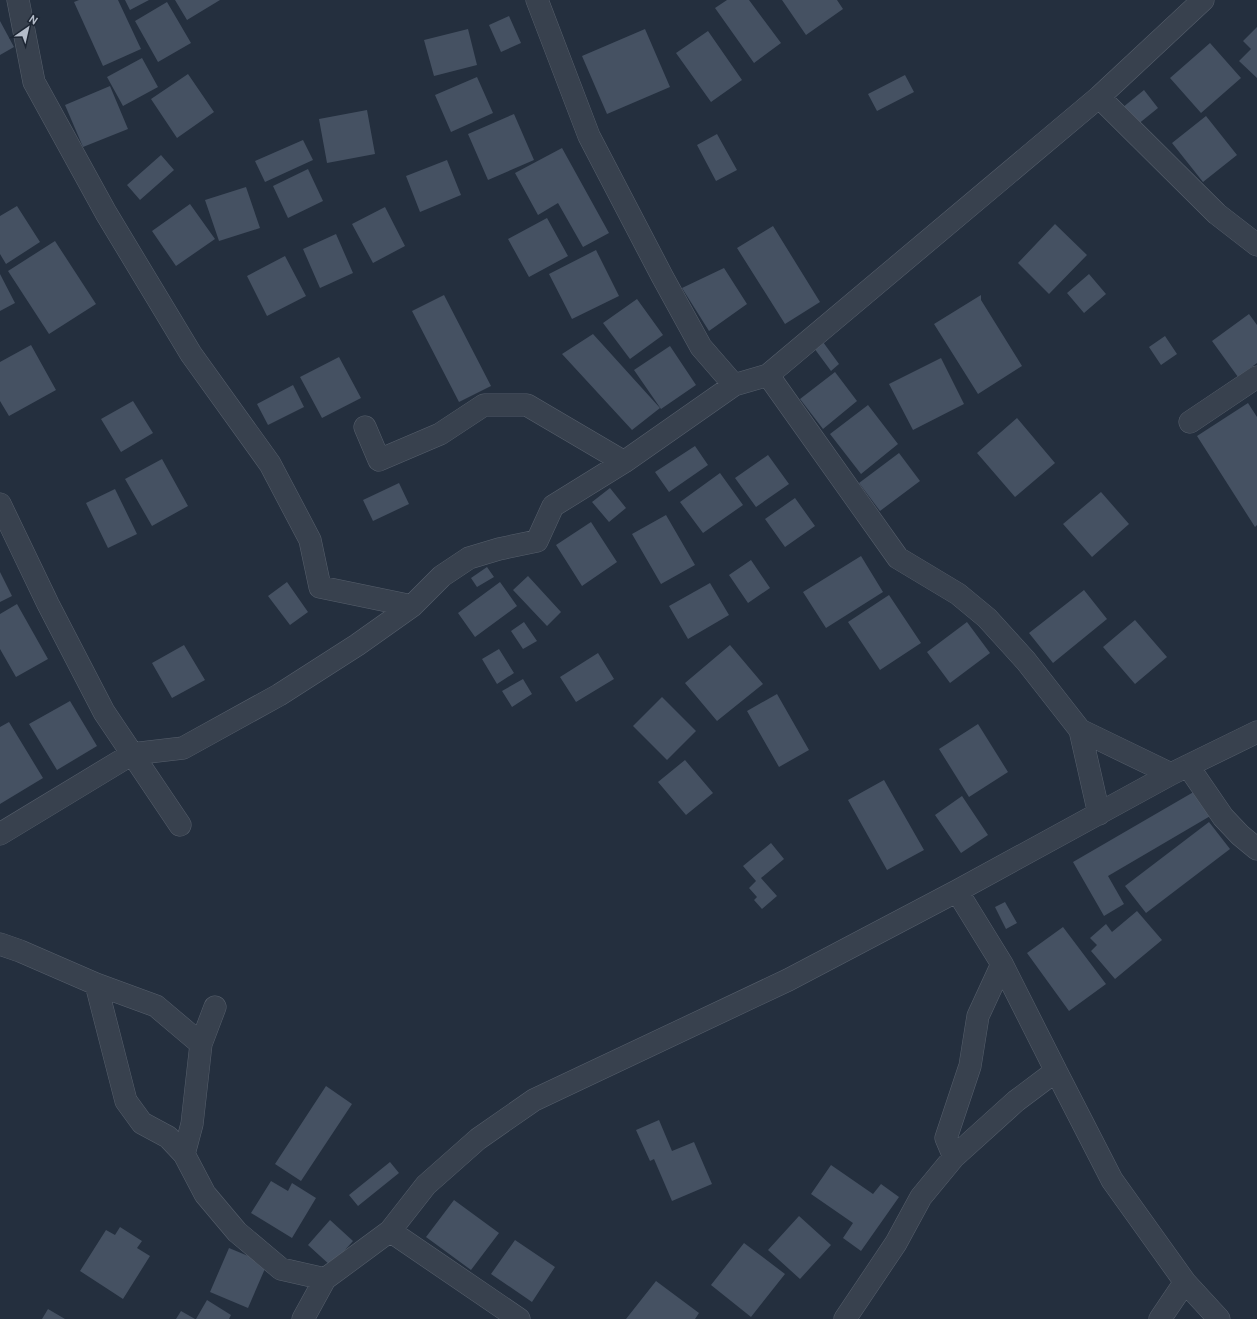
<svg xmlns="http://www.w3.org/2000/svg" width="1257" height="1319" font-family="Overpass,sans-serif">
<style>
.building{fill:#455162}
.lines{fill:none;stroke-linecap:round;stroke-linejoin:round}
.minor-casing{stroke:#565f6c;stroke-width:23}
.minor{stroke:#38414e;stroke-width:22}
</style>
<rect width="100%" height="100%" fill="#242f3e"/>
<path class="building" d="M79,0H118L141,49L103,66L74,2Z
M125,0H149L130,10Z
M175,0H220L187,20Z
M727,0H749L781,43L754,63L715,8Z
M782,0H837L843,9L806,35Z
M167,2L191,43L158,62L135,21Z
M509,16L521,43L501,52L489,25Z
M0,21L14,47L0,55Z
M1257,27V78L1239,61L1251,49L1243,41Z
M468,29L477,65L434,76L424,40Z
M645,29L670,87L607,114L582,56Z
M708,31L742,80L711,102L676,53Z
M1210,43L1241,78L1201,113L1170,78Z
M142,58L158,87L123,106L107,77Z
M188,74L214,112L177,138L151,99Z
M905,75L914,92L877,111L868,94Z
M477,77L493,113L451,132L435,95Z
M110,86L128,129L83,147L65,105Z
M1144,90L1158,108L1137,125L1122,108Z
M367,110L375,154L327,163L319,119Z
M514,114L534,160L488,180L468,134Z
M1206,116L1237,155L1203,182L1172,143Z
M717,134L737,170L716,181L697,145Z
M303,140L313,160L265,182L255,161Z
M562,148L609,233L583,247L558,203L538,215L515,173Z
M161,155L174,170L140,200L127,185Z
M447,160L461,195L420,212L406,176Z
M308,169L323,201L288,218L273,186Z
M246,187L260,228L219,241L205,200Z
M190,204L215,239L176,266L152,231Z
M17,206L40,242L6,264L0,254V216Z
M385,207L405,246L373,263L352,224Z
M547,218L568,256L529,277L508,239Z
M1055,224L1087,255L1049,294L1018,263Z
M773,226L820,302L785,324L737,248Z
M336,234L353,273L320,288L303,249Z
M55,241L96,304L49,334L8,271Z
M596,250L619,296L572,319L549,274Z
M285,256L306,296L267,316L247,276Z
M724,268L747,304L709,331L682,288Z
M0,274L15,303L0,311Z
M1089,274L1106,294L1084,313L1067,293Z
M444,295L491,386L459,402L412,311Z
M981,295V300L1022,366L978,394L934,324Z
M637,299L663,335L630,359L603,323Z
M1249,314L1257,325V363L1238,377L1212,341Z
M593,334L660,408L632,430L562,354Z
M1165,336L1177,354L1161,365L1149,347Z
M823,342L839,364L831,371L814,348Z
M31,345L56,390L9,416L0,401V362Z
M670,346L696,385L661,409L634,370Z
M339,357L361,398L322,418L300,377Z
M941,358L964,404L913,430L889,384Z
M835,372L857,401L823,429L800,399Z
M293,385L304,407L268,425L257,404Z
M133,401L153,433L121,452L101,419Z
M1248,403L1257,417V525L1255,527L1197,436Z
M868,405L898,444L861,474L830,434Z
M1017,418L1055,463L1015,497L977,453Z
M695,446L708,465L669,492L655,472Z
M899,453L920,481L880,511L859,483Z
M768,455L789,484L756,507L735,478Z
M162,459L188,506L152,526L125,479Z
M720,473L743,505L703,533L680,502Z
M399,483L409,504L373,521L363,500Z
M610,488L626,508L609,522L592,502Z
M115,489L137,534L108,548L86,503Z
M1101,492L1129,524L1092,557L1063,524Z
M795,498L815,526L785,547L765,519Z
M666,515L695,565L661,584L632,534Z
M591,522L617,562L582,586L556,545Z
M861,556L883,592L826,628L803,592Z
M751,560L770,588L748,603L729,575Z
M487,567L494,577L477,587L471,578Z
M0,572L12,596L0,602Z
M528,576L561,612L547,626L513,590Z
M287,582L308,612L290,625L268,596Z
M500,582L517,606L475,637L458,613Z
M710,583L729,615L688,639L669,606Z
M1084,590L1107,619L1053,663L1029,633Z
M889,595L921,643L880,670L848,622Z
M17,604L48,659L16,677L0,649V614Z
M1135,620L1167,657L1135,684L1103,647Z
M524,622L537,641L523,649L511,631Z
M967,622L990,653L950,683L927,652Z
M184,645L205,680L172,698L152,663Z
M730,645L763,684L717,721L685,683Z
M499,649L514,673L497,684L482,659Z
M598,653L614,679L576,702L560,677Z
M523,679L532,694L512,707L502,691Z
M777,694L809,750L779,767L747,711Z
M662,697L696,731L667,760L633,726Z
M70,701L97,746L57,770L29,724Z
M9,722L43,778L0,804V727Z
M978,724L1008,772L969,797L939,749Z
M685,760L713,793L686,815L658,782Z
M884,780L924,850L887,870L848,800Z
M1197,790L1212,815L1108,876L1124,904L1104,916L1073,862Z
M962,796L988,835L961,853L935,815Z
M1209,822L1230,849L1146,913L1125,886Z
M771,843L784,859L761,878L777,896L762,909L754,900L757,897L749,888L756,881L743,866Z
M1005,902L1017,923L1006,929L995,907Z
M1137,911L1162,940L1115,979L1091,951L1097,945L1090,938L1106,924L1112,932Z
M1063,927L1106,984L1069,1011L1027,953Z
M326,1086L352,1104L301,1181L275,1164Z
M659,1120L672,1151L694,1142L712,1184L672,1201L654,1159L650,1161L636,1130Z
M390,1162L399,1173L358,1206L349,1195Z
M831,1165L873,1194L881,1184L899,1197L861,1251L843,1238L853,1223L811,1194Z
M271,1181L288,1191L292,1183L316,1198L292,1238L251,1213Z
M454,1200L499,1233L471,1270L426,1237Z
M799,1216L831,1245L800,1279L768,1250Z
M330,1220L353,1241L331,1266L308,1245Z
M120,1227L142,1241L137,1248L150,1256L123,1299L80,1271L106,1230L115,1235Z
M515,1240L555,1267L532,1302L491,1274Z
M744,1243L785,1274L751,1317L711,1285Z
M229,1248L267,1264L248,1308L210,1292Z
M656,1281L699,1313L695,1319H626Z
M207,1300L231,1315L229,1319H196Z
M48,1309L65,1319H42Z
M181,1311L195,1319H176Z"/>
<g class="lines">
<defs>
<path id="minor" d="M18,0L34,82L106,213L191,354L270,464L310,540L320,587L412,606
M537,0L589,136L662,276L701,347L734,385
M1099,97L1217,214L1257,245
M768,375L898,558L958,594L987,618L1026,661L1080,730L1099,814
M1190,422L1257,377
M365,427L379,460L440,434L484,405H527L624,462
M0,504L48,604L104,712L180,825
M1080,730L1171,774
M1188,766L1223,817L1240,835L1257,849
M0,834L132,754L183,748L279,695L357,645L412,606L442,576L469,558L499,549L537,541L553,506L624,462L734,385L768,375L1099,97L1203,0
M957,891L1002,964L1056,1071L1016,1101L954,1157L946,1138L970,1066L978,1016L1002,964
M0,944L20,951L96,984L156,1006L201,1044L192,1124L184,1154
M96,984L126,1101L142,1123L168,1137L184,1154L205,1194L237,1232L281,1269L325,1279
M201,1044L215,1007
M1056,1071L1112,1180L1185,1282L1219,1319
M390,1231L519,1319
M303,1319L325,1279L390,1231L426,1185L478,1139L534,1100L788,980L957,891L1171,774L1257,732
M845,1319L896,1243L921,1197L954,1157
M1160,1319L1185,1282"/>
</defs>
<use href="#minor" class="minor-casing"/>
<use href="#minor" class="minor"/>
</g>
<g transform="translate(28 28) rotate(34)" stroke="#1d2633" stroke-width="3" paint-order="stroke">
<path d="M0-3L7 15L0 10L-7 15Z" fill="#b4bcc9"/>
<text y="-6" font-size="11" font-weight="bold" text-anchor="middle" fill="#b4bcc9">N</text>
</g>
</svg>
